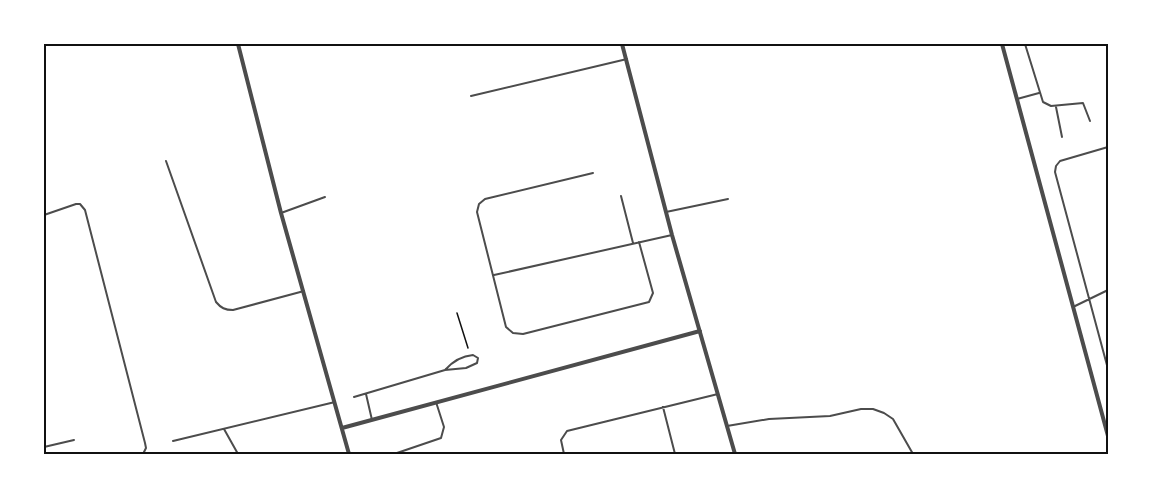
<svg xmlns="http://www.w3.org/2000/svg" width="1152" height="498" font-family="'Work Sans',sans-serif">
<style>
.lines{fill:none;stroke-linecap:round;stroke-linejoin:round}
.path{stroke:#111;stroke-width:1.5}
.service{stroke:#4c4c4c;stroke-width:2}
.minor{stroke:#4c4c4c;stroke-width:4}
.neatline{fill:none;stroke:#111;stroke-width:2}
</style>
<rect width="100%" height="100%" fill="#fff"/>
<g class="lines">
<path class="path" d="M457,313L468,348"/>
<path class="service" d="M1025,44L1043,102L1051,106L1083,103L1090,121
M471,96L627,59
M1017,99L1039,93
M1056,107L1062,137
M1108,147L1060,161L1056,166L1055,172L1108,369
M166,161L216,302C221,308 225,310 233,310L304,291
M593,173L485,199L479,204L477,212L506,327L513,333L523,334L649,302L653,293L639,242
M621,196L633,243
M666,212L728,199
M281,213L325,197
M44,215L76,204H80L85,210L145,443L146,448L143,454
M494,275L672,235
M1073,307L1108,290
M366,394L372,420
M354,397L445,370L466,368L477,363L478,358L473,355C461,356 453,361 445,370
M663,407L675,454
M727,426L769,419L830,416L861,409H873L884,413L893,419L913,454
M224,429L238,454
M173,441L335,402
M44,447L74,440
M394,454L441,438L444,427L436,402
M564,454L561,440L567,431L718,394"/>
<path class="minor" d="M238,44L281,213L349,454
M622,44L672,235L735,454
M1002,44L1108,436
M342,428L700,331"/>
</g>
<rect width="1152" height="498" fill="none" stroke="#ffffff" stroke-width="90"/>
<rect x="45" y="45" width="1062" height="408" class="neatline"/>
</svg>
